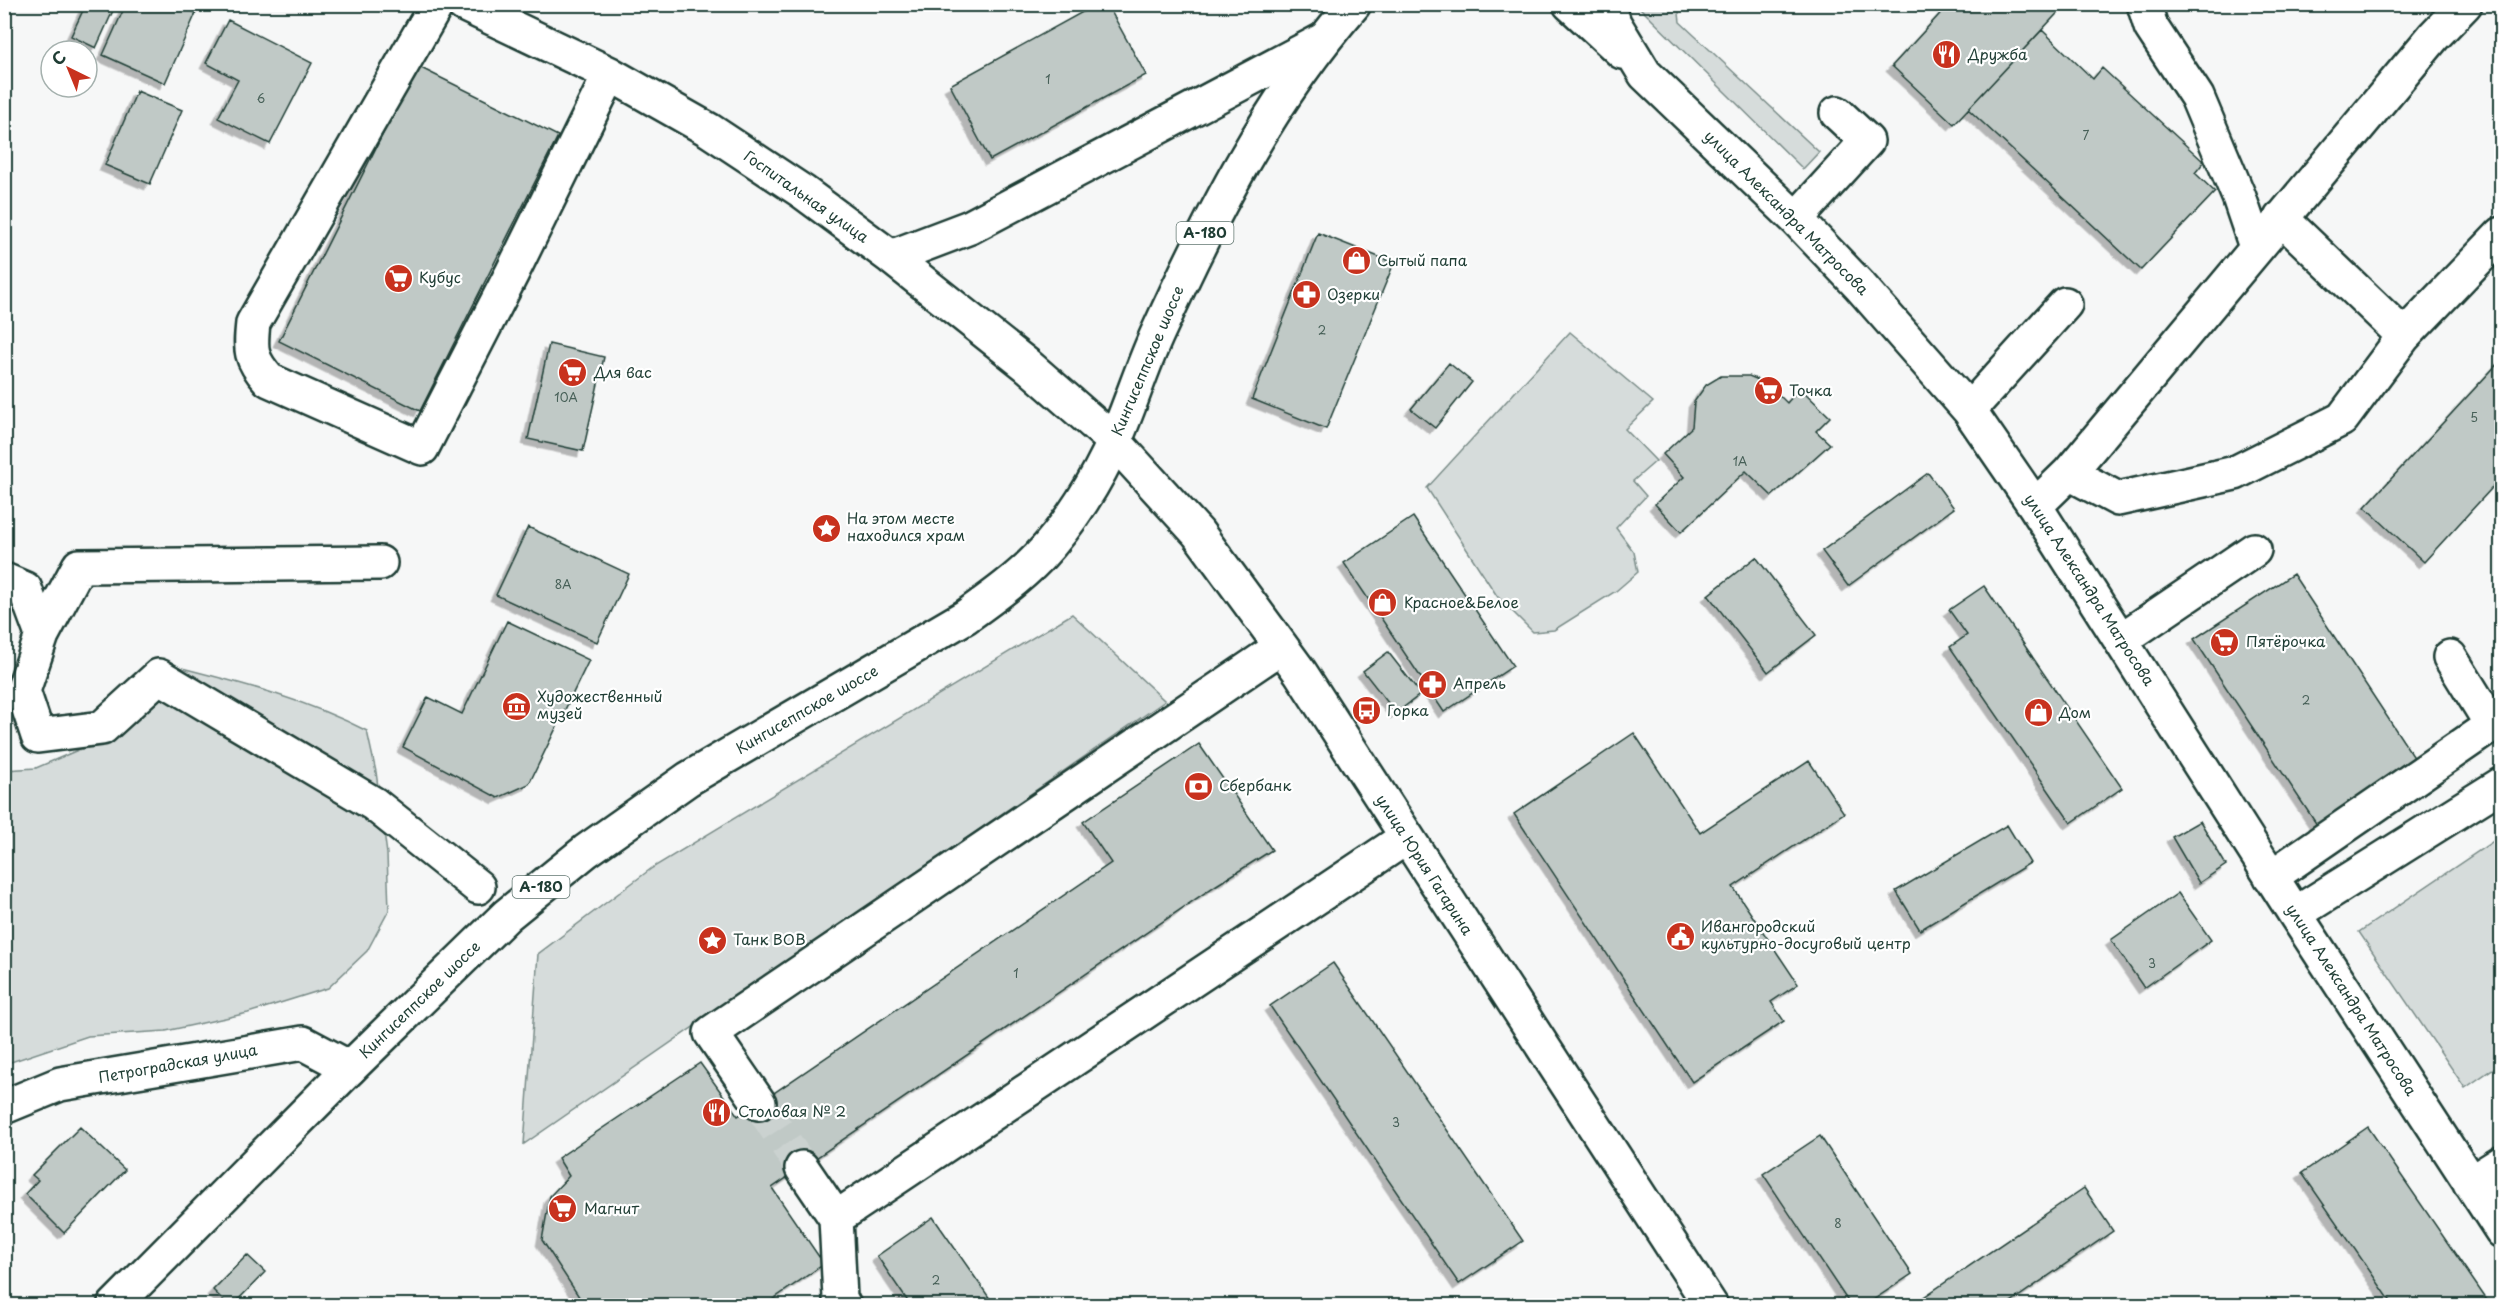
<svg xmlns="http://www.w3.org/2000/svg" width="2506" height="1310" font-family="'Playpen Sans',sans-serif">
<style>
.green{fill:#d6dcdb;stroke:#7a8c88;stroke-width:1.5}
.building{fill:#c0c9c6;stroke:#1f3d34;stroke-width:1.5;filter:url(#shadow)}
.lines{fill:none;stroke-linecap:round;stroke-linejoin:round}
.minor-tunnel{stroke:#cbd2d0;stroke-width:33;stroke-dasharray:33 16;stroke-linecap:butt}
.minor-casing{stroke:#1f3d34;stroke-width:38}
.highway-casing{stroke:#1f3d34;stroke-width:38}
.minor{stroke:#fff;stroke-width:33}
.highway{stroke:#fff;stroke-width:33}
.labels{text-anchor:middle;stroke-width:4.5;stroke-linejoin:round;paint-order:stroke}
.number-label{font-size:12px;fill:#476058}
.shield{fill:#fff;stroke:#627771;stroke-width:1.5}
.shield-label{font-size:14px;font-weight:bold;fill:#1f3d34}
.poi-label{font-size:15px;fill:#1f3d34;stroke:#fff;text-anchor:start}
.street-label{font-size:15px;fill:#1f3d34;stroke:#fff}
</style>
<defs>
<filter id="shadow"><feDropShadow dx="-5.5" dy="5.5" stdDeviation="0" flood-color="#0004"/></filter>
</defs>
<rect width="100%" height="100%" fill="#f6f7f7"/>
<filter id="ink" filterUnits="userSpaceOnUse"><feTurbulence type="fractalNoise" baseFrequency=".0167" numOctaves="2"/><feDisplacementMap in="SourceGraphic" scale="12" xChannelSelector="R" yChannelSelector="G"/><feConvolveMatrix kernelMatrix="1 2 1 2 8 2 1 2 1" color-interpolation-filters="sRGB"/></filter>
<g filter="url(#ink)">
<path class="green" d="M1637,5H1678L1680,22L1819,152L1803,169Z
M1570,332L1653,402L1625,429L1656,461L1633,481L1646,496L1616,528L1634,552L1638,572L1616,591L1554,630L1533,632L1497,596L1427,488Z
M1072,614L1165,701L524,1144L538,954L652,868Z
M182,668C245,684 309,701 367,731L376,772L387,854L389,910L367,951L328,988L248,1013L166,1031L88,1036L5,1064V770L36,768L106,738L157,686Z
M2501,836V1063L2465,1088L2359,932Z"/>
<path class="building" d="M86,4H116L96,48L71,36Z
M126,4H176L196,13L165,83L103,55Z
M1097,4H1107L1146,75L990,160L950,85Z
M1949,4H2066L1954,124L1892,66Z
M228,20L312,63L270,144L218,118L238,80L206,63Z
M2042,30L2093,79L2102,68L2204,162L2195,173L2215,192L2141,270L1968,109Z
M417,66L558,136L420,411L279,341Z
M137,91L182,110L150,184L105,165Z
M1318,233L1394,263L1326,429L1252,399Z
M549,344L604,357L583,451L528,439Z
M2502,359V477L2424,562L2365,507Z
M1449,363L1472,382L1435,428L1411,409Z
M1721,376H1749L1768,384L1787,403L1800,388L1830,417L1816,431L1830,444L1772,496L1746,471L1681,532L1655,504L1684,477L1663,454L1692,427L1694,402L1706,385Z
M1928,473L1954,508L1848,586L1822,551Z
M1413,517L1513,666L1444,712L1344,563Z
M528,527L629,574L597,642L496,595Z
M1756,557L1816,635L1768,672L1708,595Z
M2293,574L2417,762L2319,828L2194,639Z
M1984,586L2122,788L2071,823L1950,647L1967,635L1949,610Z
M507,621L589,660L529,784L498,798L403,747L428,697L462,714Z
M1388,652L1421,694L1396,713L1363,671Z
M1634,733L1700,833L1809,761L1844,813L1733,887L1798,984L1771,1002L1784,1021L1692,1082L1514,814Z
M1199,744L1272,850L1215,886L772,1188L824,1264L763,1306H585L542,1240L550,1196L569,1176L558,1158L700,1063L738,1116L759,1103L1111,863L1083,822Z
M2200,821L2226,865L2199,883L2172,837Z
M2007,825L2030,863L1920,930L1896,891Z
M2178,893L2211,940L2144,988L2111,940Z
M1333,963L1523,1241L1459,1284L1270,1006Z
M80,1127L125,1170L64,1233L25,1194L38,1180L32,1175Z
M2368,1127L2491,1306H2394L2302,1173Z
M1820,1136L1912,1274L1864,1306H1851L1763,1174Z
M2084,1188L2113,1231L2005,1306H1917L1915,1303Z
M933,1217L995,1306H911L877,1256Z
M247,1255L265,1272L232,1306H229L213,1290Z"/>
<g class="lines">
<path class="minor-tunnel" d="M759,1103L802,1168"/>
<defs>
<path id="minor" d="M437,4L253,323C250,350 250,359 269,380L422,448L512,273L610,74
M463,4L610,74L709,130L803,192L891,257L1027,365L1114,441L1198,533L1300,672L1711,1306
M1570,4L1622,52
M1608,4L1614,23L1645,74L1796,219L1860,286L1969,410L2035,506L2295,914L2502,1231
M2144,4L2151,27L2197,97L2239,197L2256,247
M2281,218L2404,336
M1796,219L1867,141L1837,113
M891,257L970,227L1323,40
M1969,410L2065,304
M2069,473L2118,499L2235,473L2342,419L2404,336L2502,234
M2035,506L2069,473L2434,36L2465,4
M4,580L25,589L42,635L23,691L38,736L102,728L159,676L374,804L478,887
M42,635L79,566L380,563
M2121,640L2254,550
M2271,877L2492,725L2450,657
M2295,914L2502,784
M759,1103L711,1033L1281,647
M4,1107L60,1084L303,1043L350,1068
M802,1168L836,1218
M2470,1183L2502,1163
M844,1306L840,1298L836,1218L1407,837"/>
<path id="highway" d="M114,1306L350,1068L507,915L586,851L688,779L965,617C990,599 1017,580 1039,557C1070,524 1097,481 1115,440C1131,404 1142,366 1159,330C1212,214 1269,101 1354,4"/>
</defs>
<use href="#minor" class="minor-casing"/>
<use href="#highway" class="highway-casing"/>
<use href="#minor" class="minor"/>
<use href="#highway" class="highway"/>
</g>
</g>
<defs>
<symbol id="restaurant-disc" viewBox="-11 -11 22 22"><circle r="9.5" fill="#c8321e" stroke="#fff"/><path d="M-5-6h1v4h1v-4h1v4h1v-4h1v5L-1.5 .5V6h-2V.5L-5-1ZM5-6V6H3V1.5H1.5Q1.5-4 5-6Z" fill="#fff"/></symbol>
<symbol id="shop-disc" viewBox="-11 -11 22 22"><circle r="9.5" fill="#c8321e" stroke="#fff"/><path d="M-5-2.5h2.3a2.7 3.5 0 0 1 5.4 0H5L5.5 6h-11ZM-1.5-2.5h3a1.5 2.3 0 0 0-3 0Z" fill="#fff"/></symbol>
<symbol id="supermarket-disc" viewBox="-11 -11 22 22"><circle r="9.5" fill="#c8321e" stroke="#fff"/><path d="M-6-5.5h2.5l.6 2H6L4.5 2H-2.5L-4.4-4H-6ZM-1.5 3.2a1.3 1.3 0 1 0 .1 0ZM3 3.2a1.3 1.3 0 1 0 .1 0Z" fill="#fff"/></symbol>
<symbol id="pharmacy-disc" viewBox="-11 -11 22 22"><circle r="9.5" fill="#c8321e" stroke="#fff"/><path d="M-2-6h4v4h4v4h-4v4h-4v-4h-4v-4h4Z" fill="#fff"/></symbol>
<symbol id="sight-disc" viewBox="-11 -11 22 22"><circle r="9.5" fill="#c8321e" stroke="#fff"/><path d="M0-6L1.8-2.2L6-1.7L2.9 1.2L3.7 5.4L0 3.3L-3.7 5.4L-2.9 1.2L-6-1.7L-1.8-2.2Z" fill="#fff"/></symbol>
<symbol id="museum-disc" viewBox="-11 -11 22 22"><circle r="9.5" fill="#c8321e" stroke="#fff"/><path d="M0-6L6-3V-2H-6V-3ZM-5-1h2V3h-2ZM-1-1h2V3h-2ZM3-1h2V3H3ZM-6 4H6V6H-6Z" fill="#fff"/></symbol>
<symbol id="bus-disc" viewBox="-11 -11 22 22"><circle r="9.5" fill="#c8321e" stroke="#fff"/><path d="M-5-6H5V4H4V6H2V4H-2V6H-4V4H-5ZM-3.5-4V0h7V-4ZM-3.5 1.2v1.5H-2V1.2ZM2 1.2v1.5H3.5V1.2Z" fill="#fff"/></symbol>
<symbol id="bank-disc" viewBox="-11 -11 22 22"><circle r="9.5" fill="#c8321e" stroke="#fff"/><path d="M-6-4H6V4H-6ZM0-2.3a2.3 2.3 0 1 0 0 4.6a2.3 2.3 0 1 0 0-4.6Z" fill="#fff"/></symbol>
<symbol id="civic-disc" viewBox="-11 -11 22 22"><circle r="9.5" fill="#c8321e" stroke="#fff"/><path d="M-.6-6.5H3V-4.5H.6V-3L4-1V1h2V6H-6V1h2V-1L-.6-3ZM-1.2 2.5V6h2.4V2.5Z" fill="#fff"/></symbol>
</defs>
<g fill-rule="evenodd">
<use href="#restaurant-disc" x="1930" y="38" width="33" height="33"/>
<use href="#shop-disc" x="1340" y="244" width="33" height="33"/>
<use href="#supermarket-disc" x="382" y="262" width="33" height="33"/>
<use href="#pharmacy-disc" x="1290" y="278" width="33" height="33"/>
<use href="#supermarket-disc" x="556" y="356" width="33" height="33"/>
<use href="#supermarket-disc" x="1752" y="374" width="33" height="33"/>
<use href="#sight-disc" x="810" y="512" width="33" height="33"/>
<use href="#shop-disc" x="1366" y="586" width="33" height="33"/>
<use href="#supermarket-disc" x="2208" y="626" width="33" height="33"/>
<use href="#pharmacy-disc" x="1416" y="668" width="33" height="33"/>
<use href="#museum-disc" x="500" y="690" width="33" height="33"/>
<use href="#bus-disc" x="1350" y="694" width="33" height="33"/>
<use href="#shop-disc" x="2022" y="696" width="33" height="33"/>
<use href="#bank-disc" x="1182" y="770" width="33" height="33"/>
<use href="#civic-disc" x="1664" y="920" width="33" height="33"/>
<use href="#sight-disc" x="696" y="924" width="33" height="33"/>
<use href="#restaurant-disc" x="700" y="1096" width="33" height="33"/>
<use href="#supermarket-disc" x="546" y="1192" width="33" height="33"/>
</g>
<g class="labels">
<g class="number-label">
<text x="1048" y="84">1</text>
<text x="261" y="103">6</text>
<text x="2086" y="140">7</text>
<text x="1322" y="335">2</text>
<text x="566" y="402">10А</text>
<text x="2474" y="422">5</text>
<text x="1740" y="466">1А</text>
<text x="563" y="589">8А</text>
<text x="2306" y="705">2</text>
<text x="2152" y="968">3</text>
<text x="1016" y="978">1</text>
<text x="1396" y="1127">3</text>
<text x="1838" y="1228">8</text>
<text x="936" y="1285">2</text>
</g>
<g class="shield">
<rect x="1176.5" y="222" width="57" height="22" rx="4.5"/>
<rect x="512.5" y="876" width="57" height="22" rx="4.5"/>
</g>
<g class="shield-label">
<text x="1205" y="238">А-180</text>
<text x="541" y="892">А-180</text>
</g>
<g class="poi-label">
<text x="1968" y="60">Дружба</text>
<text x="1377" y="266">Сытый папа</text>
<text x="419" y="283">Кубус</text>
<text x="1327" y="300">Озерки</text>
<text x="594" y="378">Для вас</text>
<text x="1789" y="396">Точка</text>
<text x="847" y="524">На этом месте<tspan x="847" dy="17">находился храм</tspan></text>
<text x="1404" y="608">Красное&amp;Белое</text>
<text x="2246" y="647">Пятёрочка</text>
<text x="1453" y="689">Апрель</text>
<text x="537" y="702">Художественный<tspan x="537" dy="17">музей</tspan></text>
<text x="1387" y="716">Горка</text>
<text x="2059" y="718">Дом</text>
<text x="1219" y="791">Сбербанк</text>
<text x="1701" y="932">Ивангородский<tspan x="1701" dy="17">культурно-досуговый центр</tspan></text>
<text x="733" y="945">Танк ВОВ</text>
<text x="738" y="1117">Столовая № 2</text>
<text x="584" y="1214">Магнит</text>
</g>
<g class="street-label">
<text transform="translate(806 197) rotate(35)" y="5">Госпитальная улица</text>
<text transform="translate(1786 213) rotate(45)" y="5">улица Александра Матросова</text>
<text transform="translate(1148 361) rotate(-67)" y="5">Кингисеппское шоссе</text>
<text transform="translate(2089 590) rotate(57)" y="5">улица Александра Матросова</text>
<text transform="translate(807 710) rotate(-30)" y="5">Кингисеппское шоссе</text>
<text transform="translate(1424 865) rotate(57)" y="5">улица Юрия Гагарина</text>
<text transform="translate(420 1000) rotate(-44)" y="5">Кингисеппское шоссе</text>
<text transform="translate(2351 1000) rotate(57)" y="5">улица Александра Матросова</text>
<text transform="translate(178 1064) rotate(-10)" y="5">Петроградская улица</text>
</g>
</g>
<rect width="2506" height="1310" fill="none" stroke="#fff" stroke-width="24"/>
<rect x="12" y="12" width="2482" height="1286" fill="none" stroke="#1f3d34" stroke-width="2" filter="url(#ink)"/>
<g transform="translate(69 69) rotate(317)"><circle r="28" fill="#ffffff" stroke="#a5b1ae" stroke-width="1.5"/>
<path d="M0-4.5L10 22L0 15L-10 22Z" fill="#c8321e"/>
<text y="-9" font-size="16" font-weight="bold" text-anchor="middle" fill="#1f3d34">С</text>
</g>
</svg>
